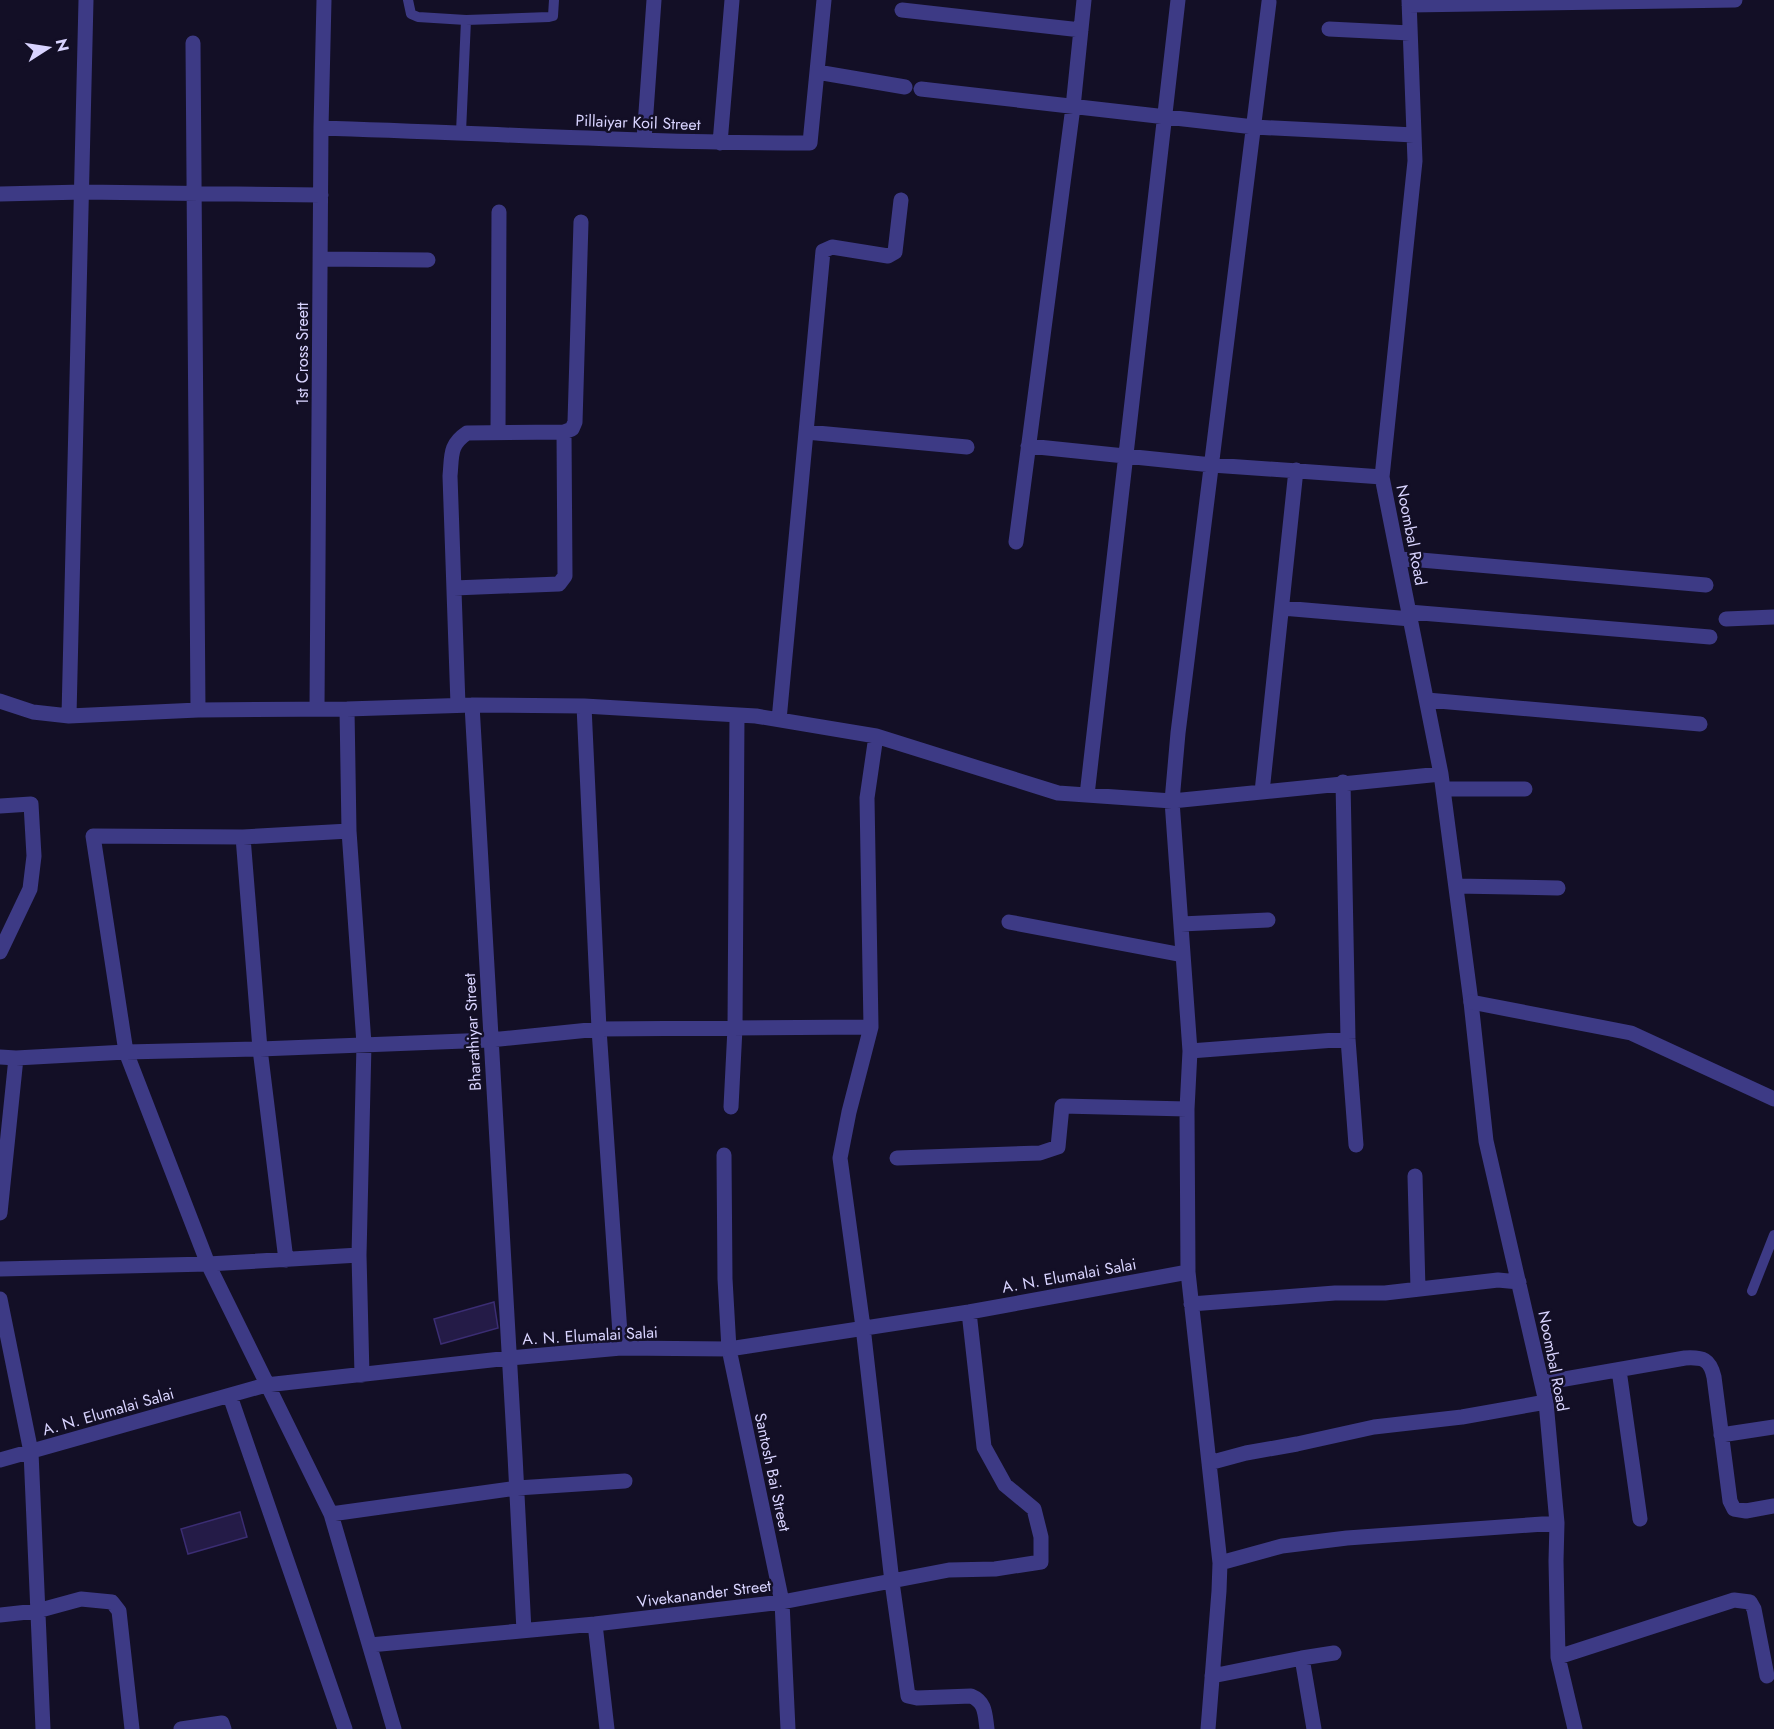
<svg xmlns="http://www.w3.org/2000/svg" width="1774" height="1729" font-family="Jost,sans-serif">
<style>
.building{fill:#241b47;stroke:#3b2d73;stroke-width:1.5}
.lines{fill:none;stroke-linecap:round;stroke-linejoin:round}
.service{stroke:#3d3a85;stroke-width:10}
.minor{stroke:#3d3a85;stroke-width:15}
.tertiary{stroke:#3d3a85;stroke-width:15}
.labels{text-anchor:middle;stroke-width:5;stroke-linejoin:round;paint-order:stroke}
.street-label{font-size:16px;fill:#d9d4ff;stroke:#130f26}
</style>
<rect width="100%" height="100%" fill="#130f26"/>
<path class="building" d="M494,1302L498,1328L441,1344L434,1319Z
M240,1512L247,1537L188,1554L181,1529Z"/>
<g class="lines">
<path class="service" d="M408,0L411,14L418,17L466,20L549,17L553,16L554,0
M461,132L466,20
M1752,1291L1774,1235"/>
<path class="minor" d="M1409,0L1415,161L1382,477L1441,774L1471,1002L1486,1141L1546,1402L1557,1523L1556,1561L1558,1657L1575,1729
M1409,5L1735,0
M902,10L1081,30
M1329,29L1410,33
M193,43L198,710
M817,72L905,87
M921,89L1254,127L1414,135
M321,128C484,133 647,143 810,143L824,0
M644,140L654,0
M720,143L732,0
M0,194L83,192L321,195
M320,259L428,260
M498,432L499,212
M806,432L967,447
M1028,446L1212,465L1382,477
M1016,542L1073,107L1084,0
M1398,558L1706,585
M454,588L559,584L565,576L564,432
M1282,608L1411,619
M1409,612L1710,637
M1726,619L1774,617
M1427,700L1700,724
M0,701L33,712L69,716L198,710L347,709L472,705L584,706L756,716L876,736L1058,793L1172,801L1441,774
M458,705L450,476C452,456 449,445 467,433L564,432L572,429L575,422L581,222
M472,705C489,1013 509,1322 524,1631
M584,706L599,1029L621,1348
M317,709L321,128L324,0
M347,709L349,831
M69,716L86,0
M779,720L823,251L832,247L888,256L895,252L901,200
M876,736L867,798L871,1027L849,1112L840,1158L863,1327L892,1582L908,1696L917,1698L971,1696C986,1702 985,1715 987,1729
M1343,782L1348,1039L1356,1145
M1443,789H1525
M1262,792L1296,470
M1087,795L1178,0
M0,806L31,804L34,856L30,889L0,952
M243,837L260,1049L286,1260
M1456,886L1558,888
M1009,922L1183,955
M1181,924L1268,920
M1190,1051L1348,1039
M0,1057L16,1058L126,1052L208,1264L331,1514L394,1729
M731,1107L735,1028L737,715
M724,1155L725,1279L729,1349L782,1602L788,1729
M897,1158L1040,1153L1058,1147L1062,1106L1187,1109
M1415,1176L1418,1289
M0,1213L16,1058
M0,1269L208,1264L359,1255
M0,1299L31,1452L43,1729
M1191,1304L1335,1293H1385L1498,1280L1519,1282
M1619,1370L1640,1519
M362,1375L359,1255L364,1044L349,831L243,837L93,836L126,1052L260,1049L490,1040L599,1029L871,1027
M1542,1383L1685,1358C1703,1357 1710,1359 1714,1377L1730,1501L1734,1509L1746,1511L1774,1506
M230,1396L345,1729
M1721,1435L1774,1427
M0,1460L266,1385L510,1358L621,1348L729,1349L969,1312L1188,1272
M1209,1463L1246,1453L1297,1444L1374,1427L1462,1417L1546,1402
M331,1514L517,1488L625,1481
M1220,1563L1282,1546L1347,1538L1557,1523
M0,1615L37,1611L81,1599L112,1602L119,1611L132,1729
M595,1624L607,1729
M370,1645L595,1624L782,1602L949,1570L995,1569L1041,1562V1537L1034,1509L1005,1485L984,1447L969,1312
M1558,1657L1734,1600L1750,1602L1754,1609L1767,1676
M1302,1658L1314,1729
M1212,1676L1302,1658L1334,1653
M181,1729L222,1723L224,1729
M1208,1729L1219,1591L1220,1563L1188,1272L1187,1109L1190,1051L1172,801L1178,733L1269,2"/>
<path class="tertiary" d="M1471,1002L1631,1033L1774,1099"/>
</g>
<g class="labels">
<g class="street-label">
<text transform="translate(638 122) rotate(2)" y="6">Pillaiyar Koil Street</text>
<text transform="translate(302 354) rotate(-90)" y="6">1st Cross Sreett</text>
<text transform="translate(1412 535) rotate(79)" y="6">Noombal Road</text>
<text transform="translate(472 1032) rotate(-93)" y="6">Bharathiyar Street</text>
<text transform="translate(1069 1275) rotate(-10)" y="6">A. N. Elumalai Salai</text>
<text transform="translate(590 1335) rotate(-3)" y="6">A. N. Elumalai Salai</text>
<text transform="translate(1554 1361) rotate(79)" y="6">Noombal Road</text>
<text transform="translate(108 1411) rotate(-16)" y="6">A. N. Elumalai Salai</text>
<text transform="translate(773 1472) rotate(78)" y="6">Santosh Bai Street</text>
<text transform="translate(704 1593) rotate(-7)" y="6">Vivekanander Street</text>
</g>
</g>
<g transform="translate(48 48) rotate(78)" stroke="#130f26" stroke-width="4.5" paint-order="stroke">
<path d="M0-4.5L10 22L0 15L-10 22Z" fill="#d9d4ff"/>
<text y="-9" font-size="16" font-weight="bold" text-anchor="middle" fill="#d9d4ff">N</text>
</g>
</svg>
